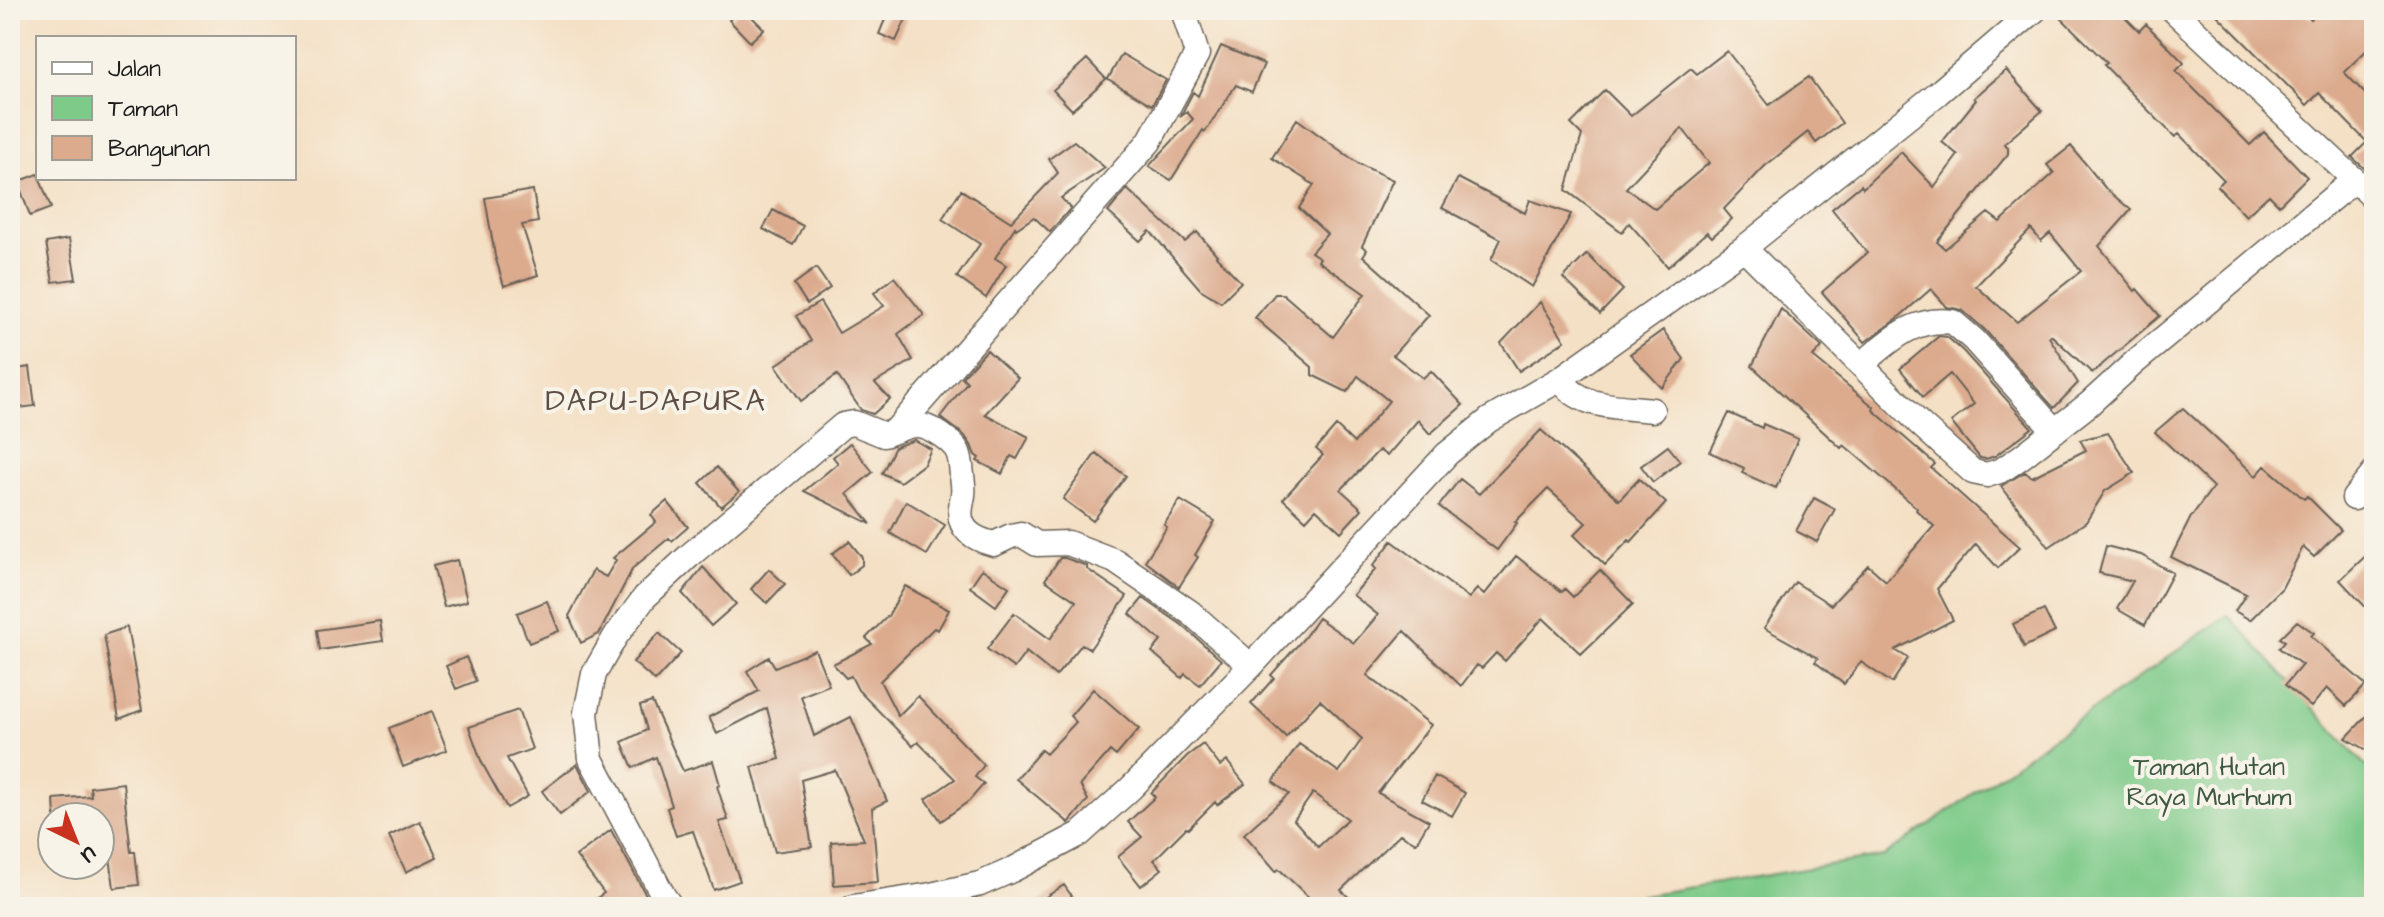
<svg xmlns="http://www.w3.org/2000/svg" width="2384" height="917" font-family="'Architects Daughter',sans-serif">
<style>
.green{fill:#7eca89;stroke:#4d7352;stroke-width:2}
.building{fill:#dcab8e;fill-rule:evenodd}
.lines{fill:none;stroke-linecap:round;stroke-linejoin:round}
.minor-casing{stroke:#686157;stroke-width:27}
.minor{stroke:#fff;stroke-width:24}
.labels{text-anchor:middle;stroke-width:8;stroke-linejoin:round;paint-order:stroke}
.park-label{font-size:26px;fill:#3e5942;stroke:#f7f3e8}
.quarter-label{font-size:30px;letter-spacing:2px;fill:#5f4e44;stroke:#f7f3e8}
</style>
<rect width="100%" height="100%" fill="#f7f3e8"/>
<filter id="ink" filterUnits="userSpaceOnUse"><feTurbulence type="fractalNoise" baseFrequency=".0125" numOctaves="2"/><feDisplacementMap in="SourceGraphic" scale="16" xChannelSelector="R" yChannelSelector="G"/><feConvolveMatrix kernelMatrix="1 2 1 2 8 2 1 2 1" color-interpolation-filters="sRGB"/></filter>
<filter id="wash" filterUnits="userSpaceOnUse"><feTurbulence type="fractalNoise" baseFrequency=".006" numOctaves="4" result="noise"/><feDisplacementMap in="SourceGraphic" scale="32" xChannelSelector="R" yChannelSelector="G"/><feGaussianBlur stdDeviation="1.8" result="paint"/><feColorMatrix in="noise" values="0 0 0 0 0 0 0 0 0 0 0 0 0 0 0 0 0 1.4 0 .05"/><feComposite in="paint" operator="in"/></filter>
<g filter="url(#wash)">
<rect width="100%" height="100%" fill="#f4e0c5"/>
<path class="green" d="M2228,615L2374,775V907H1570L1884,856Z"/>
<g id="blocks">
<path class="building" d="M740,10H745L764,29L750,42L729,20Z
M2053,10H2118L2139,31L2146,24L2184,63L2176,71L2250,145L2264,132L2307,177L2279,205L2269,195L2246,216L2217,186L2224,180L2179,134L2175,137L2142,104L2104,65L2107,63Z
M2212,10H2302L2311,19L2320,10H2374V43L2344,72L2374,103V177L2352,157L2367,142L2319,93L2307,105Z
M888,12L906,19L896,41L879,34Z
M1221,46L1264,64L1252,92L1236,85L1205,132L1203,130L1171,180L1149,166L1193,119L1187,112L1180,117L1193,92L1198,96Z
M1727,51L1769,105L1809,77L1842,123L1816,143L1808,132L1765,166L1724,209L1732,219L1712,237L1707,232L1668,267L1629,223L1622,232L1566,190L1582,135L1571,124L1605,90L1631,116L1691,68L1697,74ZM1682,128L1709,163L1655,209L1626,188Z
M1122,54L1166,80L1152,105L1108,79Z
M1087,59L1106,79L1072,110L1053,90Z
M2006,70L2042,111L2004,144L2008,147V154L1937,242L1945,249L1988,213L2000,222L2054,173L2047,165L2071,146L2106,189L2131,210L2099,246L2135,291L2137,289L2160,316L2092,373L2051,335L2049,337L2078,383L2054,408L1984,329L1962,310L1947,307L1931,289L1898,318L1865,342L1822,292L1867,253L1832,209L1861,185L1863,188L1901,152L1934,187L1958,155L1942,142L1976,100L1974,98ZM2031,229L2041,241L2050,233L2081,271L2017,322L1976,286Z
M1297,119L1359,164L1393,180L1362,246L1367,250L1363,256L1429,315L1393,355L1423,378L1431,371L1463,405L1430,434L1418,420L1387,456L1379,450L1341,490L1362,509L1341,532L1316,509L1306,520L1283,499L1323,455L1316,449L1336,426L1354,443L1389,401L1358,376L1347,392L1312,375V367L1255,318L1275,294H1283L1333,337L1365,294L1318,261L1320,258L1311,252L1327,234L1299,208L1314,185L1272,158Z
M1074,141L1105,168L1061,198L1071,208L1050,232L1034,217L1016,229L1015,227L995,258L1006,265L986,298L957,277L980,244L942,219L961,190L1011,222L1058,173L1049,159Z
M38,174L51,208L30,216L18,182Z
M1458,178L1525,213L1530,200L1571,214L1532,287L1491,260L1501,239L1442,208Z
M1127,189L1185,242L1197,232L1217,255L1216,256L1241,282L1221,302L1200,289L1150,231L1140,241L1108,212Z
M533,190L538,222L522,225L538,275L504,286L495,256L485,198Z
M773,210L803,226L793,245L763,229Z
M69,239L76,279L53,282L46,243Z
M1587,254L1623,290L1600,314L1563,278Z
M816,268L830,288L807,304L794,284Z
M894,277L924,315L898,334L913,360L875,383L890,399L873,414L861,410L837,375L801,401L776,365L811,341L796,316L820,302L839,333L884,306L874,293Z
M1540,302L1565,341L1519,371L1501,343Z
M1781,309L1822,347L1813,357L1874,407L1873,410L1935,464L1931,468L2020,547L1998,568L1976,544L1937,589L1953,620L1895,650L1908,658L1892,683L1861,662L1844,684L1815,662L1818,658L1764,628L1795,582L1831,605L1868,565L1886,581L1934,526L1916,510L1917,508L1844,445L1841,448L1752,366Z
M1663,330L1684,359L1662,388L1630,354Z
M1939,336L1947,337L1963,351L2032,428L1995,456L1986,459L1980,458L1951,422L1974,404L1950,374L1923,397L1900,369Z
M987,350L1018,378L985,414L1029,437L1017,459L1011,456L1002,474L977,461L979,458L975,455L971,445L964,435L940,417L967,382L962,377Z
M30,367L35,406L10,409V370Z
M2183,408L2256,476L2265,466L2304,499L2307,496L2341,530L2314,557L2303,547L2282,588L2250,620L2235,611L2246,594L2171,557L2191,517L2213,487L2155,432Z
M1729,413L1762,428L1763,424L1798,439L1776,488L1742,473L1744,468L1710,452Z
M1541,430L1619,500L1639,479L1666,503L1631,542L1629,540L1605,565L1574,535L1586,523L1548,489L1515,522L1517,523L1497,550L1439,506L1460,479L1479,494Z
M2108,433L2134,473L2105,491L2086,522L2049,547L2001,486L2025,472L2032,477L2086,450L2080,440Z
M914,440L931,449L924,464L900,482L882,473L895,447Z
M850,443L873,472L847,494L871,524L804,491L838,463L833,457Z
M1668,446L1680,461L1653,482L1641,466Z
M1096,453L1126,476L1093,521L1063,499Z
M717,467L739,492L721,507L700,483Z
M1814,498L1835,509L1817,542L1796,531Z
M1180,500L1215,521L1195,555L1198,557L1179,587L1145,561L1167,527L1164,525Z
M667,501L688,527L672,541L669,538L633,568L599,634L581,643L569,616L593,570L606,577L616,560L613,558L656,522L651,515Z
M906,501L945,525L927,555L890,533Z
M849,541L862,557V565L849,575L832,554Z
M1392,541L1469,598L1477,589L1484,595L1516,556L1562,592L1565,589L1573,597L1600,570L1633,604L1581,654L1543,618L1505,661L1496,653L1482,668L1477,665L1461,686L1404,631L1367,675L1431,725L1378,793L1429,821L1416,843L1400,834L1341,890L1359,907H1319L1279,869L1276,871L1244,834L1289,794L1273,782L1299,744L1339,772L1362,739L1320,700L1286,737L1251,704L1274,678L1271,675L1304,638L1318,618L1354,643L1378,615L1353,595L1376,569L1373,566ZM1313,793L1348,819L1318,847L1294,820Z
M2106,546L2141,555L2173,573L2145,625L2117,609L2133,581L2099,573Z
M2374,548V616L2340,580Z
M1060,558H1065L1087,566V569L1127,596L1090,649L1082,644L1056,676L1026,652L1014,668L987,649L1014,613L1050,639L1076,601L1045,580Z
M457,560L467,601L444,607L433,566Z
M703,567L736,604L711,626L682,593Z
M769,569L785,584L767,603L751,589Z
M982,569L1009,587L996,606L970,587Z
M905,586L949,610L938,630L934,628L880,681L898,716L918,696L984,765L975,777L984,784L969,801L941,821L926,799L955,779L918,742L913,746L858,690L851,676L846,678L833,664L872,644L866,638L888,616Z
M1143,598L1182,625L1221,660L1200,685L1185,674L1182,678L1152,652L1161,641L1130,614Z
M547,601L559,631L529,643L517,613Z
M2044,610L2055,632L2024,647L2013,624Z
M380,621L383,641L320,650L317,630Z
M2297,621L2314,633L2311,636L2366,685L2346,706L2327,688L2311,707L2285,685L2302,665L2279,648L2285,641L2280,638Z
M127,627L142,710L119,719L104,635Z
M659,633L681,653L655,681L633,662Z
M815,650L829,685L801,696L814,736L851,717L887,801L872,808L878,882L834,885L831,842L864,840L835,770L801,780L812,847L775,852L752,767L780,759L767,708L717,734L709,717L759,691L747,671L769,657L775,667Z
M466,657L476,681L456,689L446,666Z
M1093,689L1139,729L1116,756L1110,751L1080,785L1088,800L1069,823L1016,779L1041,750L1046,754L1076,722L1070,716Z
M652,702L683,771L713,761L720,785L717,786L728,820L719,822L740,881L714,890L693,831L676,836L667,808L672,806L656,757L633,768L622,742L647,730L640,706Z
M2374,708V754L2346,738Z
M518,710L532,749L507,758L528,796L507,808L482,763L469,727Z
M432,711L447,750L403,767L389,728Z
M1203,744L1220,766L1227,761L1245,784L1217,805L1215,802L1188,829L1186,828L1154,860L1162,869L1141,886L1118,857L1142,837L1128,822L1155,797L1151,793L1187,756Z
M577,764L591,791L560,815L542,791Z
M1435,776L1465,793L1452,816L1422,800Z
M123,783L131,852H135L139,885L114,888L107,833L100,834V817H55L54,799L91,796L90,787Z
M420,821L437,857L406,872L389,836Z
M611,830L648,899L637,907H584L604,893L576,856Z
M1064,885L1079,907H1031Z"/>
</g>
</g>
<g filter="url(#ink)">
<use href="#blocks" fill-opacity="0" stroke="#686157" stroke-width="2"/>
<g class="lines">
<defs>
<path id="minor" d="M2173,10L2374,198
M1744,248L1919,423L1973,472L1987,475L2002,470L2021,457L2089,404L2135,362L2354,180
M1861,365C1889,342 1913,316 1953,322L1974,340L2055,431
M1560,379C1580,409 1619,406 1652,410
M896,430L1149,142L1197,54L1183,10
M2354,498L2374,473
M671,907L664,897L591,759L586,713L594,674L615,637L645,597L689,556L843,425L854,423L884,435C910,426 915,418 941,435C961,449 960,454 962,476C963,483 964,488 963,495C962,502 959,512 961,519C964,534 981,541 994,544L1011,536L1021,534L1037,544L1068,543L1115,561L1191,613L1251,666
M853,907L931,895L980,884L1012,870L1080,834L1130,789L1251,666L1447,454L1489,420L1560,379L1744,248L1938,93L2035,10"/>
</defs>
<use href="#minor" class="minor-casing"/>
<use href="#minor" class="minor"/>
</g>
</g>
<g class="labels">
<g class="park-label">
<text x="2209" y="775">Taman Hutan<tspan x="2209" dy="30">Raya Murhum</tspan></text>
</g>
<g class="quarter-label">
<text x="656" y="410">DAPU-DAPURA</text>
</g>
</g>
<rect width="2384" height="917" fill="none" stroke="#f7f3e8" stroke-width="40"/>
<rect x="36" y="36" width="260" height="144" fill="#f7f3e8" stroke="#9f9d96" stroke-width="2"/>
<rect x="52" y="62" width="40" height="12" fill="#ffffff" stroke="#9f9d96" stroke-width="2"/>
<text x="108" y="76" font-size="24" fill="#1c1c1c">Jalan</text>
<rect x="52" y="96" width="40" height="24" fill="#7eca89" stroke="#9f9d96" stroke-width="2"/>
<text x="108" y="116" font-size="24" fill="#1c1c1c">Taman</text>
<rect x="52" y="136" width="40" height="24" fill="#dcab8e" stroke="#9f9d96" stroke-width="2"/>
<text x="108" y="156" font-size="24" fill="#1c1c1c">Bangunan</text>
<g transform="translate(76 841) rotate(137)"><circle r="38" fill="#f7f3e8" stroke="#9f9d96" stroke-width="2"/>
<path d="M0-6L14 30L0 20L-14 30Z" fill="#c8321e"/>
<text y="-12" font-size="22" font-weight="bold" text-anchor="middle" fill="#1c1c1c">U</text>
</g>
</svg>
